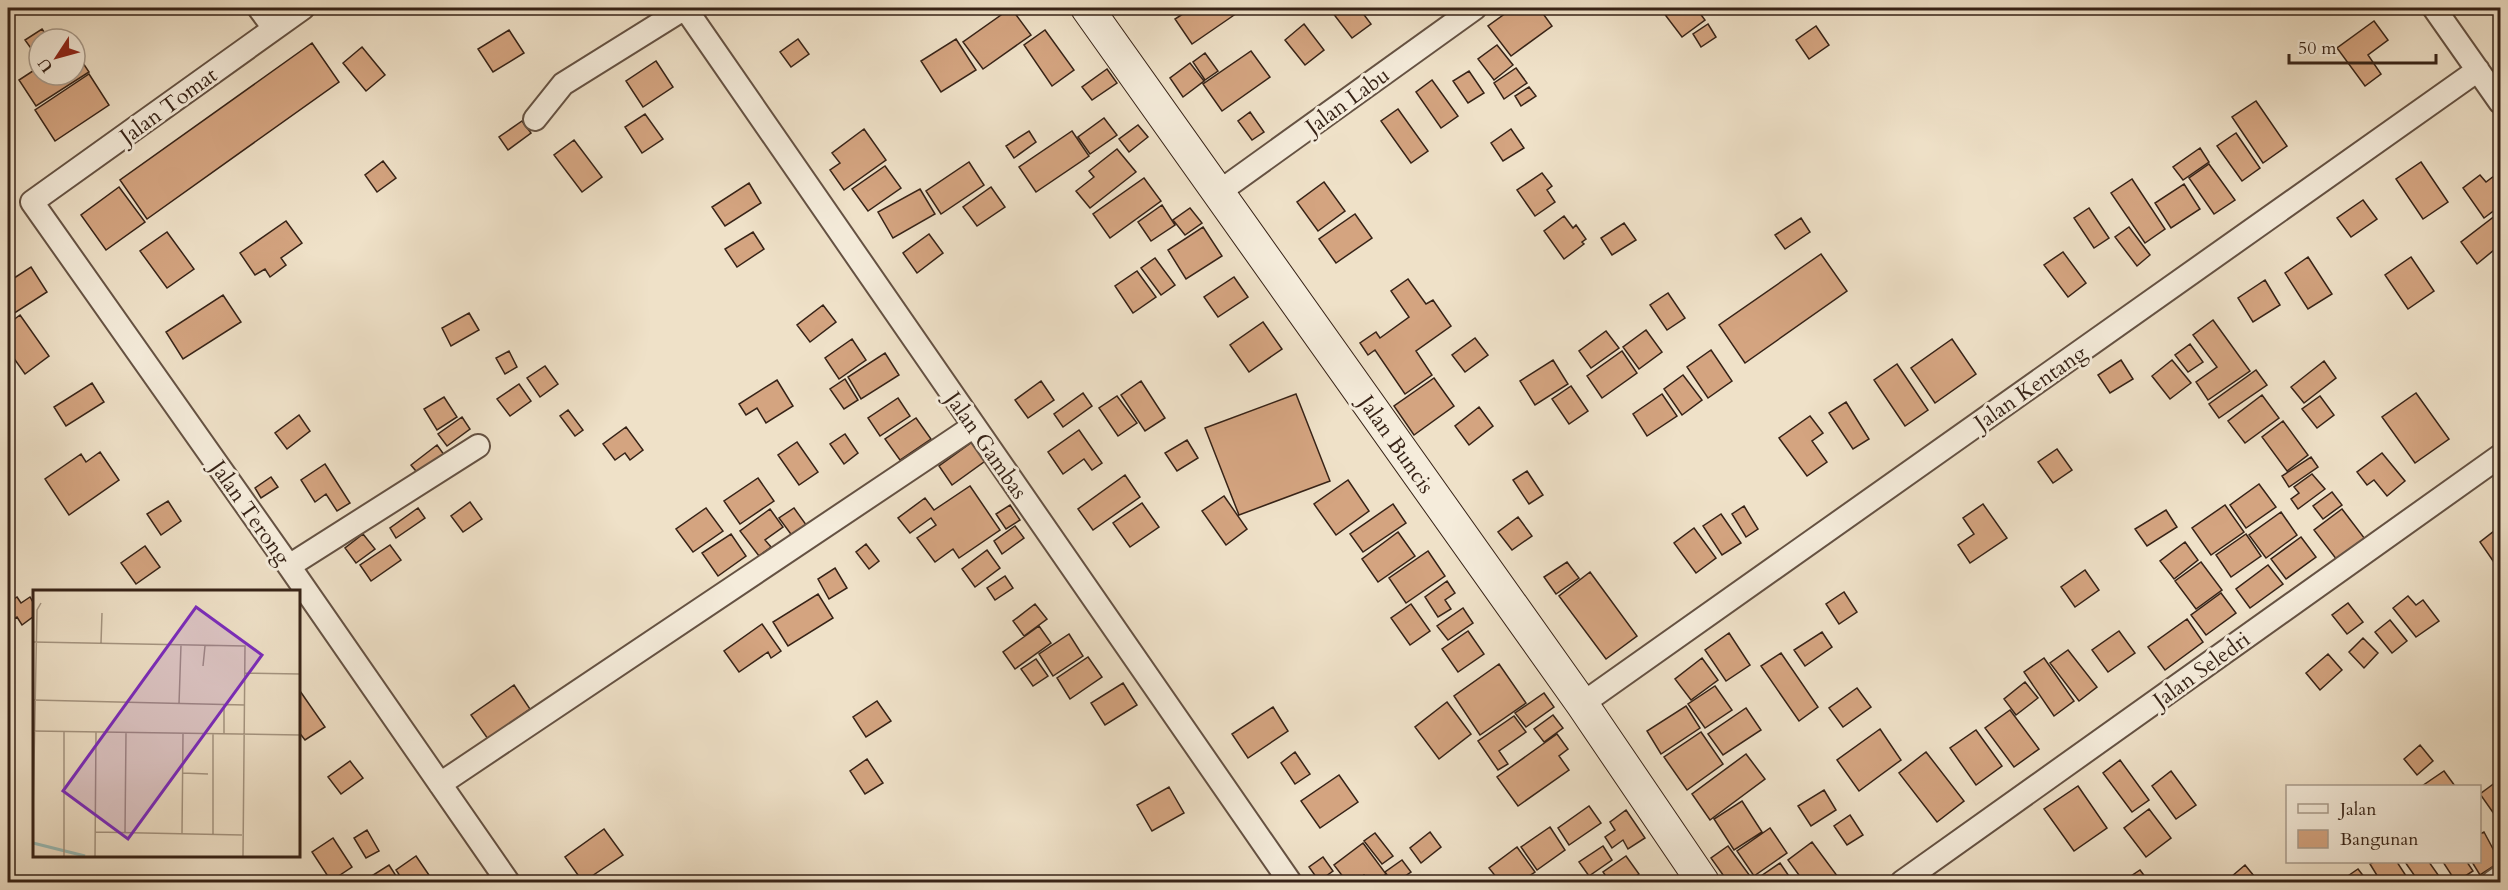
<svg xmlns="http://www.w3.org/2000/svg" width="2508" height="890" font-family="Cardo,serif">
<style>
.building{fill:#d4a480;stroke:#372317;stroke-width:1.5}
.lines{fill:none;stroke-linecap:round;stroke-linejoin:round}
.street-casing{stroke:#655243;stroke-width:26}
.secondary-casing{stroke:#372317;stroke-width:34}
.street{stroke:#f5ecdb;stroke-width:22}
.secondary{stroke:#f5ecdb;stroke-width:32}
.labels{text-anchor:middle;stroke-width:6;stroke-linejoin:round;paint-order:stroke}
.street-label{font-size:22px;fill:#372317;stroke:#f5ecdb}
.inset-river{fill:none;stroke:#9abdb8;stroke-width:3}
.inset-road{fill:none;stroke:#a59581;stroke-width:1.5}
.view{fill:#7b2cbf;fill-opacity:0.15;stroke:#7b2cbf;stroke-width:3}
.inset-edge{fill:none;stroke:#372317;stroke-width:3}
</style>
<rect width="100%" height="100%" fill="#efe1c8"/>
<filter id="stains"><feTurbulence type="fractalNoise" baseFrequency=".00333" numOctaves="4"/><feColorMatrix values="0 0 0 0 .2 0 0 0 0 .09 0 0 0 0 .02 0 0 0 .5 -.17"/></filter>
<radialGradient id="worn" r=".72"><stop offset=".6" stop-color="#630" stop-opacity="0"/><stop offset="1" stop-color="#630" stop-opacity=".3"/></radialGradient>
<path class="building" d="M1011,8L1031,35L983,69L963,42Z
M1192,8H1237L1240,11L1192,44L1175,19Z
M1329,8H1359L1371,24L1352,38Z
M1513,8H1539L1552,26L1511,56L1488,26Z
M1660,8H1696L1705,20L1682,37Z
M2374,21L2388,40L2368,55L2381,74L2365,86L2337,48Z
M1304,24L1324,50L1305,65L1285,40Z
M1708,24L1716,37L1701,47L1693,34Z
M1816,26L1829,45L1809,59L1796,40Z
M42,29L49,39H39V52L35,54L25,40Z
M509,30L524,53L493,72L478,49Z
M1045,30L1074,70L1052,86L1024,45Z
M798,39L809,54L791,67L780,52Z
M956,39L976,70L941,92L921,61Z
M312,43L339,82L147,219L120,180Z
M1497,45L1513,65L1494,80L1478,59Z
M362,47L385,75L366,91L343,63Z
M75,51L89,72L36,106L19,80L39,67V75H75Z
M1251,51L1270,77L1222,111L1203,84Z
M1205,53L1218,71L1205,80L1193,62Z
M656,61L673,87L643,107L626,81Z
M1190,63L1204,81L1183,97L1170,78Z
M1516,68L1527,83L1504,99L1494,83Z
M1107,69L1117,83L1092,100L1082,87Z
M1469,71L1484,93L1468,103L1453,81Z
M89,74L109,105L55,141L35,110Z
M1432,80L1458,116L1441,128L1416,92Z
M1529,87L1536,96L1521,106L1515,96Z
M2256,101L2287,146L2263,163L2232,117Z
M1398,109L1428,151L1411,163L1381,121Z
M1250,112L1264,132L1252,140L1238,121Z
M645,114L663,139L642,153L625,127Z
M1104,118L1117,135L1090,154L1078,137Z
M522,121L531,133L508,150L499,137Z
M1138,125L1148,137L1129,152L1119,139Z
M864,129L886,160L844,190L830,170L840,163L832,153Z
M1511,129L1524,148L1503,161L1491,143Z
M1029,131L1036,142L1014,158L1006,146Z
M1072,131L1089,156L1036,192L1019,167Z
M2236,133L2260,168L2242,181L2217,146Z
M574,140L602,177L582,192L554,155Z
M2200,148L2209,162L2183,180L2173,167Z
M1117,149L1136,172L1090,208L1076,191L1094,177L1089,171Z
M383,161L396,178L377,192L365,175Z
M969,162L984,185L941,214L926,191Z
M2421,162L2448,202L2423,219L2396,179Z
M2209,164L2235,200L2214,214L2189,178Z
M885,166L901,188L868,211L852,189Z
M1542,173L1552,186L1547,190L1555,202L1535,216L1517,190Z
M2480,175L2486,182L2494,176L2500,184V206L2484,218L2463,188Z
M1144,178L1161,201L1110,238L1093,214Z
M2132,179L2165,229L2145,243L2111,193Z
M1324,182L1345,211L1318,231L1297,202Z
M749,183L761,203L725,226L712,207Z
M2184,184L2200,209L2171,228L2155,203Z
M119,187L145,222L106,250L81,215Z
M991,187L1005,207L977,226L963,207Z
M920,189L935,214L893,238L878,212Z
M2363,200L2377,219L2351,237L2337,218Z
M1162,205L1175,225L1151,241L1138,222Z
M1190,208L1202,223L1185,235L1173,220Z
M2089,208L2109,238L2094,248L2074,218Z
M2500,212V245L2477,264L2461,242Z
M1355,214L1372,238L1336,263L1319,239Z
M1564,216L1573,228L1576,225L1586,239L1582,242L1584,244L1564,259L1544,231Z
M1801,218L1810,232L1785,249L1775,235Z
M286,221L302,243L281,258L286,265L270,277L265,269L255,275L240,253Z
M1624,223L1636,240L1612,255L1601,238Z
M1203,227L1222,256L1186,279L1168,250Z
M2129,227L2150,255L2137,266L2115,237Z
M167,232L194,269L167,288L140,251Z
M753,232L764,249L737,267L725,249Z
M929,234L943,253L917,273L903,253Z
M2063,252L2086,283L2068,297L2044,265Z
M1821,254L1847,291L1745,363L1719,325Z
M2308,257L2332,294L2308,309L2285,273Z
M2411,257L2434,291L2408,309L2385,275Z
M1155,258L1175,285L1161,295L1141,268Z
M31,267L47,292L13,314L8,306V282Z
M1137,271L1156,297L1133,313L1115,286Z
M1234,277L1248,297L1218,317L1204,297Z
M1408,279L1426,304L1433,300L1451,326L1416,351L1432,375L1405,394L1375,350L1368,355L1360,343L1376,332L1380,338L1409,317L1391,291Z
M2265,280L2280,305L2253,322L2238,298Z
M1668,293L1685,318L1667,330L1650,305Z
M223,295L241,322L183,359L166,332Z
M823,305L836,322L810,342L797,325Z
M469,313L479,330L451,346L442,328Z
M20,315L49,356L25,374L8,350V324Z
M2213,320L2250,371L2208,400L2196,382L2217,367L2193,335Z
M1263,322L1282,349L1249,372L1230,345Z
M1646,330L1662,352L1639,369L1623,347Z
M1606,331L1619,348L1591,368L1579,351Z
M1475,338L1488,355L1465,372L1452,355Z
M852,339L866,360L839,379L825,358Z
M1952,339L1976,374L1935,403L1911,368Z
M2190,344L2203,362L2188,372L2175,355Z
M1711,350L1732,381L1708,398L1687,367Z
M509,351L517,367L505,374L496,358Z
M1622,351L1637,373L1602,398L1587,376Z
M885,353L899,375L861,399L848,377Z
M1553,360L1568,384L1535,405L1520,381Z
M2121,360L2133,379L2110,393L2098,375Z
M2172,360L2191,383L2170,399L2152,376Z
M2324,361L2336,378L2304,403L2291,387Z
M1897,364L1928,410L1905,426L1874,380Z
M545,366L558,384L540,397L527,378Z
M2256,370L2267,385L2219,418L2209,404Z
M1683,375L1702,400L1682,415L1664,389Z
M1434,378L1454,406L1414,435L1394,406Z
M845,379L858,400L844,409L830,389Z
M777,380L793,406L766,423L757,408L746,415L739,404Z
M1041,381L1054,400L1028,418L1015,400Z
M1141,381L1165,418L1145,431L1121,395Z
M92,383L104,402L66,426L54,407Z
M519,384L531,401L510,416L497,399Z
M1571,386L1588,411L1569,424L1552,399Z
M1083,393L1092,406L1063,427L1054,414Z
M2416,393L2449,439L2415,463L2382,417Z
M1296,394L1330,481L1239,515L1205,428Z
M1662,394L1677,416L1647,436L1633,414Z
M2262,395L2279,418L2245,443L2228,421Z
M1117,396L1137,423L1118,436L1099,408Z
M2320,396L2334,415L2317,428L2302,409Z
M444,397L457,417L437,430L424,409Z
M898,398L910,416L880,436L868,418Z
M1846,402L1869,439L1853,449L1829,413Z
M1479,407L1493,426L1469,445L1455,426Z
M568,410L583,430L575,436L560,416Z
M299,415L310,431L287,449L275,433Z
M1810,416L1823,433L1812,441L1827,462L1807,476L1779,438Z
M462,417L470,429L447,446L438,434Z
M916,418L931,439L900,460L885,439Z
M2283,421L2308,455L2287,471L2262,437Z
M626,427L643,450L630,460L625,453L615,460L603,444Z
M1079,430L1102,463L1092,470L1084,459L1063,474L1048,452Z
M845,434L858,453L844,464L830,444Z
M975,440L988,459L952,485L939,466Z
M1187,440L1198,458L1177,471L1165,453Z
M797,442L818,472L799,485L778,455Z
M437,445L445,456L420,476L411,465Z
M2057,449L2072,470L2053,483L2038,462Z
M100,452L119,480L69,515L45,479L81,454L86,462Z
M2382,453L2405,481L2387,496L2374,480L2367,485L2357,472Z
M2311,457L2318,467L2289,487L2282,476Z
M325,464L350,503L337,511L326,494L315,502L301,480Z
M1527,471L1543,495L1529,504L1513,480Z
M2312,474L2325,489L2298,509L2291,499L2299,493L2294,487Z
M1125,475L1140,497L1093,530L1078,509Z
M271,477L278,487L261,498L255,488Z
M758,478L774,501L740,524L724,501Z
M1348,480L1369,511L1336,535L1314,504Z
M2259,484L2276,507L2246,528L2230,505Z
M970,486L1000,530L959,558L953,549L935,562L917,538L936,525L931,518L910,533L898,518L925,498L934,510Z
M2332,492L2342,505L2323,519L2313,506Z
M1224,496L1247,529L1226,545L1202,511Z
M168,501L181,521L161,535L147,514Z
M470,502L482,519L463,532L451,516Z
M1142,503L1159,527L1130,547L1113,523Z
M1393,504L1406,523L1363,552L1350,534Z
M1983,504L2007,538L1970,563L1958,545L1974,534L1963,518Z
M1010,505L1020,520L1006,529L996,514Z
M2225,505L2244,532L2211,555L2192,528Z
M1744,506L1758,529L1746,537L1732,514Z
M418,508L425,518L396,538L390,528Z
M706,508L723,531L693,552L676,529Z
M794,508L807,526L793,537L779,518Z
M770,509L783,527L765,540L771,547L759,556L740,531Z
M2342,509L2365,539L2337,560L2314,530Z
M2166,510L2177,527L2147,546L2135,529Z
M2281,512L2297,535L2266,558L2249,535Z
M1721,514L1741,543L1722,555L1703,526Z
M1518,517L1532,536L1512,550L1498,532Z
M1015,526L1024,538L1002,554L994,541Z
M1694,528L1716,558L1696,573L1674,543Z
M2498,528L2500,532V571L2480,542Z
M1398,532L1415,556L1378,582L1362,559Z
M363,534L375,549L356,563L345,548Z
M731,534L746,556L718,576L702,553Z
M2246,534L2261,556L2231,577L2216,555Z
M2301,537L2316,557L2286,579L2271,559Z
M2185,542L2198,560L2174,579L2160,561Z
M866,544L879,561L869,569L856,552Z
M390,545L401,560L371,581L360,565Z
M145,546L160,567L136,584L121,563Z
M987,550L1000,568L975,587L962,569Z
M1428,551L1445,576L1406,603L1389,578Z
M1567,562L1579,578L1556,594L1544,577Z
M2201,562L2222,590L2196,609L2175,581Z
M2268,565L2283,584L2250,608L2236,589Z
M835,568L847,588L829,599L818,579Z
M2085,570L2099,590L2075,607L2061,587Z
M1590,572L1637,636L1606,659L1559,596Z
M1005,576L1013,588L995,600L987,588Z
M1447,581L1455,593L1445,600L1451,609L1438,617L1425,597Z
M1844,592L1857,612L1839,624L1826,604Z
M2221,593L2236,613L2206,635L2191,615Z
M818,594L833,618L788,646L773,622Z
M2408,596L2416,605L2423,600L2439,621L2416,637L2393,608Z
M17,597L21,603L30,597L34,604V616L22,625L17,617L10,621L8,617V603Z
M2348,603L2363,622L2347,634L2332,615Z
M1035,604L1047,619L1024,636L1013,621Z
M1411,604L1430,631L1410,645L1391,618Z
M1463,608L1473,623L1448,640L1437,626Z
M2187,619L2203,642L2165,670L2148,647Z
M2390,620L2407,641L2392,653L2375,632Z
M762,624L781,651L771,658L768,652L739,672L724,651Z
M1039,626L1051,643L1015,669L1003,652Z
M1468,631L1484,654L1458,672L1442,649Z
M2119,631L2135,653L2108,672L2092,650Z
M1822,632L1832,647L1805,666L1794,650Z
M1729,633L1750,665L1726,681L1705,650Z
M1069,634L1083,656L1053,676L1039,654Z
M2363,638L2378,653L2364,668L2349,652Z
M2068,650L2097,687L2079,701L2050,663Z
M1781,653L1818,707L1799,721L1761,666Z
M2328,654L2342,670L2320,690L2306,673Z
M1088,657L1102,677L1070,699L1057,678Z
M1702,658L1718,680L1691,700L1675,679Z
M2044,658L2074,701L2054,716L2024,672Z
M1036,659L1048,676L1033,686L1021,669Z
M1499,664L1526,703L1480,735L1454,696Z
M2025,682L2038,698L2016,715L2004,699Z
M1123,683L1137,705L1105,725L1091,703Z
M514,685L530,709L488,739L471,715Z
M1715,686L1732,710L1705,728L1688,704Z
M1857,688L1871,707L1843,727L1829,708Z
M300,691L325,727L305,740L298,731Z
M1544,693L1554,707L1526,727L1515,713Z
M877,701L891,721L866,737L853,717Z
M1447,702L1471,734L1439,759L1415,727Z
M1686,706L1700,728L1661,754L1647,731Z
M1273,707L1288,731L1248,758L1232,734Z
M1746,708L1761,730L1723,755L1708,734Z
M2010,710L2039,749L2014,767L1985,728Z
M1553,715L1563,728L1544,742L1534,729Z
M1514,716L1526,732L1499,751L1508,764L1498,770L1478,741Z
M1880,729L1901,760L1859,791L1837,760Z
M1976,730L2002,766L1976,785L1950,748Z
M1701,732L1723,764L1687,790L1664,757Z
M1557,734L1568,749L1559,756L1569,770L1518,806L1497,777Z
M2420,745L2433,761L2417,775L2404,759Z
M1295,752L1310,774L1295,784L1281,763Z
M1926,752L1964,801L1937,822L1899,773Z
M1746,754L1765,779L1710,820L1692,794Z
M867,759L883,783L865,794L850,771Z
M2120,760L2149,800L2132,812L2103,773Z
M350,761L363,778L341,794L328,777Z
M2171,771L2196,805L2176,819L2152,786Z
M2444,771L2455,786H2422Z
M1339,775L1358,802L1320,828L1301,801Z
M2496,782L2500,788L2499,821L2480,794Z
M2078,786L2107,828L2074,851L2044,809Z
M1169,787L1184,813L1152,831L1137,805Z
M1824,790L1836,810L1811,826L1798,806Z
M1742,801L1762,832L1734,850L1714,819Z
M1589,806L1601,823L1569,845L1558,828Z
M2149,809L2171,838L2146,857L2124,828Z
M1626,810L1645,838L1628,849L1623,840L1612,848L1605,837L1615,830L1610,822Z
M1850,815L1863,835L1847,845L1834,826Z
M1550,827L1565,850L1537,870L1521,847Z
M1770,828L1787,853L1754,876L1737,851Z
M604,829L623,855L583,882L565,857Z
M367,830L379,851L366,858L354,838Z
M1430,832L1441,847L1421,863L1410,848Z
M2484,832L2500,862L2480,875L2472,862H2480V834Z
M1375,833L1393,856L1382,864L1364,841Z
M333,838L352,867L331,881L312,852Z
M1812,842L1838,877L1831,882H1804L1788,860Z
M1363,843L1386,874L1375,882H1370L1364,875L1354,882H1347L1334,865Z
M1603,846L1612,860L1589,876L1579,862Z
M1728,846L1750,876L1741,882H1728L1711,858Z
M1517,847L1535,872L1520,882H1500L1489,868Z
M416,856L431,878L424,882H404L396,870Z
M1626,856L1639,874L1627,882H1610L1603,872Z
M1323,857L1333,871L1319,881L1309,867Z
M1402,860L1411,872L1396,882H1392L1385,872Z
M2374,862H2397L2410,882H2381L2370,864Z
M2405,862H2429L2441,879L2436,882H2419Z
M2443,862H2467L2473,871L2456,882Z
M1780,863L1793,882H1757L1755,880Z
M389,865L400,882H362Z
M2245,865L2259,882H2236L2231,877Z
M2358,869L2368,882H2344L2342,880Z
M2140,870L2149,882H2122Z"/>
<g class="lines">
<defs>
<path id="street" d="M259,8L274,28
M303,8L32,202L289,566L508,882
M685,8L1290,882
M2434,8L2500,102
M535,119L563,84L685,8
M1219,192L1475,8
M289,566L478,446
M1582,704L2478,70
M440,784L974,426
M1902,882L2500,456
M2493,882L2500,877"/>
<path id="secondary" d="M1087,8L1582,704L1703,882"/>
</defs>
<use href="#street" class="street-casing"/>
<use href="#secondary" class="secondary-casing"/>
<use href="#street" class="street"/>
<use href="#secondary" class="secondary"/>
</g>
<g class="labels">
<g class="street-label">
<text transform="translate(1347 100) rotate(-36)" y="8">Jalan Labu</text>
<text transform="translate(168 105) rotate(-36)" y="8">Jalan Tomat</text>
<text transform="translate(2030 387) rotate(-35)" y="8">Jalan Kentang</text>
<text transform="translate(1397 444) rotate(55)" y="8">Jalan Buncis</text>
<text transform="translate(987 445) rotate(55)" y="8">Jalan Gambas</text>
<text transform="translate(251 512) rotate(55)" y="8">Jalan Terong</text>
<text transform="translate(2201 669) rotate(-36)" y="8">Jalan Seledri</text>
</g>
</g>
<g transform="translate(33 590)">
<rect width="267" height="267" fill="#efe1c8"/>
<path class="inset-river" d="M0,253L52,266"/>
<path class="inset-road" d="M0,52L212,56L210,266M68,53L69,23M170,76L172,56M212,83L267,84M0,110L212,115M146,114L148,55M191,115V144M0,141L267,145M149,183L175,184M0,226L4,20L8,13M62,242L209,245M92,243L93,143M149,244L150,144M180,244V144M31,266V141M62,266L63,142"/>
<path class="view" d="M163,17L229,65L95,249L30,201Z"/>
<rect width="267" height="267" class="inset-edge"/>
</g>
<rect width="2508" height="890" fill="none" stroke="#efe1c8" stroke-width="30"/>
<rect x="9" y="9" width="2490" height="872" fill="none" stroke="#372317" stroke-width="3"/>
<rect x="15" y="15" width="2478" height="860" fill="none" stroke="#372317" stroke-width="1.5"/>
<rect x="2286" y="785" width="195" height="78" fill="#f5ecdb" stroke="#a99c8d" stroke-width="1.5"/>
<rect x="2298" y="804" width="30" height="9" fill="#f5ecdb" stroke="#a99c8d" stroke-width="1.5"/>
<text x="2340" y="815" font-size="18" fill="#372317">Jalan</text>
<rect x="2298" y="830" width="30" height="18" fill="#d4a480" stroke="#a99c8d" stroke-width="1.5"/>
<text x="2340" y="845" font-size="18" fill="#372317">Bangunan</text>
<g transform="translate(57 57) rotate(234)"><circle r="28" fill="#f5ecdb" stroke="#a99c8d" stroke-width="1.5"/>
<path d="M0-4.5L10 22L0 15L-10 22Z" fill="#8f2418"/>
<text y="-9" font-size="16" font-weight="bold" text-anchor="middle" fill="#372317">U</text>
</g>
<path d="M2289 54v9h147v-9" fill="none" stroke="#372317" stroke-width="3"/>
<text x="2298" y="54" font-size="18" fill="#372317" stroke="#f5ecdb" stroke-width="4.5" paint-order="stroke">50 m</text>
<rect width="100%" height="100%" filter="url(#stains)"/>
<rect width="100%" height="100%" fill="url(#worn)"/>
</svg>
